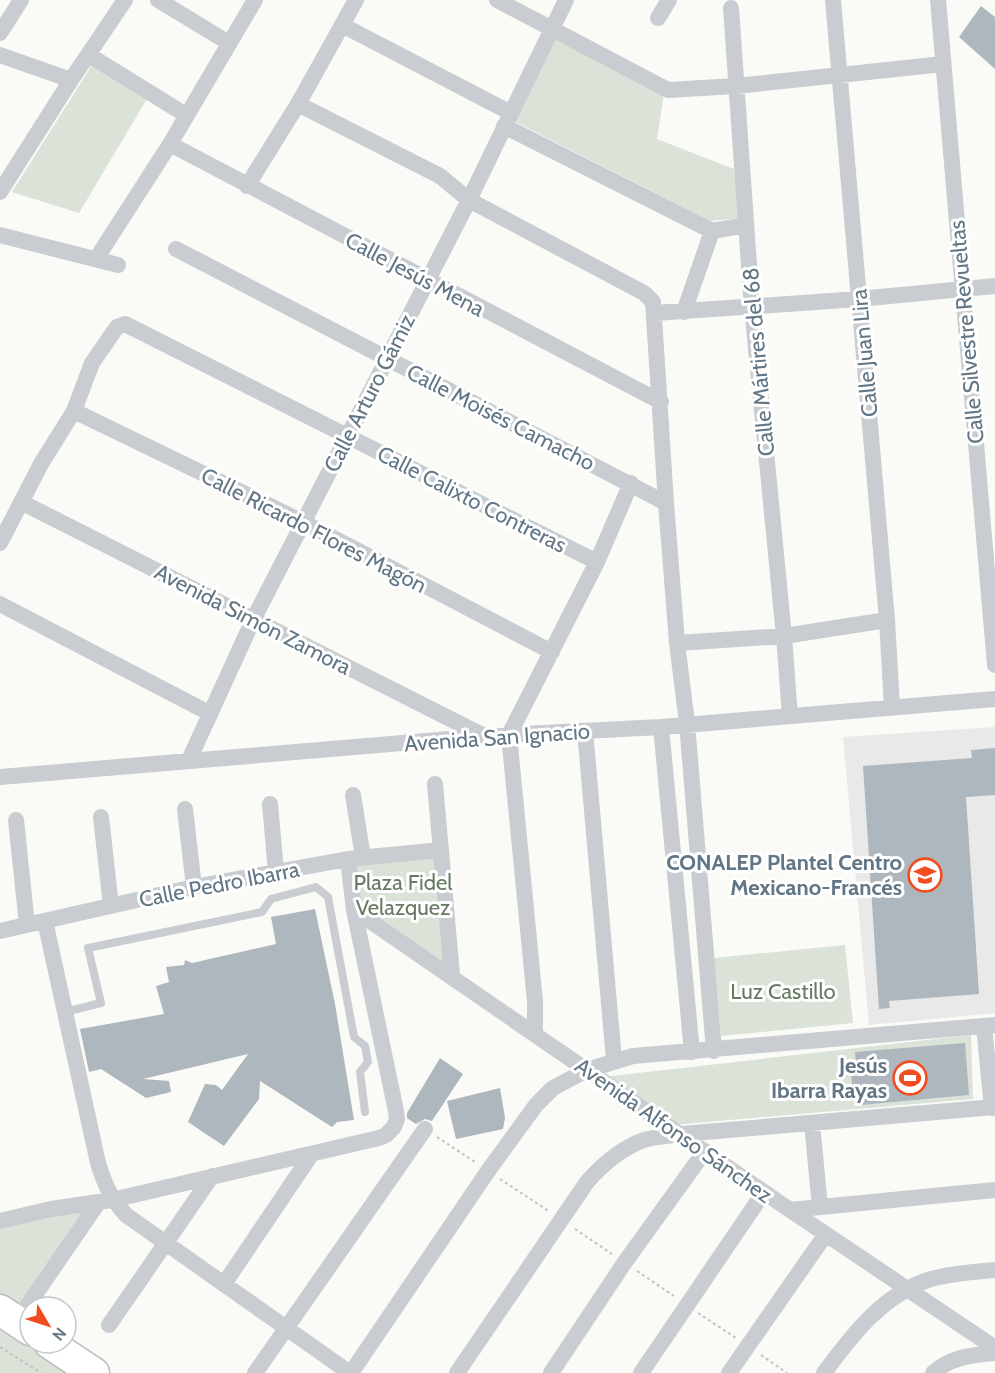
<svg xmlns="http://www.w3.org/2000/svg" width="995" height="1373" font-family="Cabin,sans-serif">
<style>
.built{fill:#e8e9e8}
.green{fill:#dbe2d8}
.building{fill:#adb7bd}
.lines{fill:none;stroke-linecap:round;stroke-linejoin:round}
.highway-casing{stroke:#b9bdc1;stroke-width:33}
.path{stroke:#c0c3c5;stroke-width:2;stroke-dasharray:3 3;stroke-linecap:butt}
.lane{stroke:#c9cdd1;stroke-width:8}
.street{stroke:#c9cdd1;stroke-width:16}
.highway{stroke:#fff;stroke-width:30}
.labels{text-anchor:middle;stroke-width:6;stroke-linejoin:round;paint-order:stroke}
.street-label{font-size:22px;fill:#627685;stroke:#fff}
.poi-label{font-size:22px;font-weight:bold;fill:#627685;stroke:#fff;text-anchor:end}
.park-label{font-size:22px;fill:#677b62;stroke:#fff}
</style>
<rect width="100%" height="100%" fill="#fafaf7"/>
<path class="built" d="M995,727V1013L869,1025L843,737Z"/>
<path class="green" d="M556,34L664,93L657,139L734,169L741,218L710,221L514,121Z
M92,65L147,99L79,213L12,192Z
M441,850L452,975L354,910L348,859Z
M845,945L853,1023L721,1036L714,958Z
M971,1035L973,1099L673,1125L603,1077Z
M92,1206L21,1310L0,1296V1225Z
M0,1313L87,1373H0Z"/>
<path class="building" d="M981,6L995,17V69L959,37Z
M995,748V795L966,797L979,994L889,1001L890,1008L879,1009L863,766L972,758L971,750Z
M315,909L335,1004L354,1120L337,1122L332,1127L260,1081L259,1099L224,1146L188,1122L205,1084L216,1085L222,1090L248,1054L143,1079L169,1081L171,1092L146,1098L101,1069L89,1072L80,1029L164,1014L156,986L169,982L166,967L184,965L185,960L192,963L276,944L271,917Z
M965,1043L969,1095L861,1105L860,1093H853L850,1063L856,1062L855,1052Z
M440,1058L463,1074L432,1121L425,1119L416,1124L407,1118V1113Z
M500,1088L505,1118L503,1129L456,1139L447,1101Z"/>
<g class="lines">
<defs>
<path id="highway" d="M0,1310L30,1330
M49,1343L94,1373"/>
</defs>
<use href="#highway" class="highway-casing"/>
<path class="path" d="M437,1137L475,1162
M500,1179L550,1212
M575,1229L612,1254
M637,1271L674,1296
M698,1313L736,1338
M0,1347L41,1373
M761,1355L787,1373"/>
<path class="lane" d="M65,1012L101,1003L88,948L262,912L271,899L316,887L328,897L354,1037L365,1046L368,1062L360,1072L365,1112"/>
<path class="street" d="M158,0L229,43
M497,0L668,90L736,86L943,64
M833,0L887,620L892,707
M938,0L995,665
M731,8L752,308L784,636L790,716
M658,18L669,0
M342,25L511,113
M0,33L21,0
M0,55L71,80
M89,55L186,115
M298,104L440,176L469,200L644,293L653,302L666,503L677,643L687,723L714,1051
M504,126L712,231L746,225
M170,144L661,402
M247,186L298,104L356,0
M0,192L71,80L125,0
M0,235L118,265
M176,249L666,503
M96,259L170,144L255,0
M684,312L712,231
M655,313L859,299L995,286
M74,411L303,522L552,652
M21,502L484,736
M0,543L42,462L74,411L92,363L117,327L125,324L597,562
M0,604L209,713
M677,643L784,636L887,620
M661,727L692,1052
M585,731L614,1060
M509,735L535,1001V1034
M509,735L597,562L631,483
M189,760L253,620L469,200L566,0
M0,777L485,736L661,727L995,699
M435,784L452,975
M353,795L363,857
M270,804L276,872
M185,809L194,887
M101,817L111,906
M16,820L27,925
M354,910L790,1210L995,1348
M45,921L98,1163C105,1185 110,1197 126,1215L350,1373
M0,931L194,887L276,872L348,859L441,850
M984,1026L992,1108
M812,1123L820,1207
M790,1210L995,1190
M0,1221L51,1209L112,1200L379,1138L386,1135L394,1127L397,1119L396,1111L354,910L348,859
M224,1284L311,1155
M17,1321L98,1203
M109,1325L212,1176
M255,1373L425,1129
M351,1373L488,1171L536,1105L553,1088L587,1070L633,1056L995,1025
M457,1373L587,1182C603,1164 621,1148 644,1140C656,1136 670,1136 682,1134L995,1107
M551,1373L625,1262L705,1151
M641,1373L764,1192
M729,1373L826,1234
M824,1373C852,1335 883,1294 931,1279C951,1273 973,1272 995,1270
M933,1373C951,1357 971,1355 995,1353"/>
<use href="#highway" class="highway"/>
</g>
<defs>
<symbol id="school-ring" viewBox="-11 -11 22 22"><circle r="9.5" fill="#fff" stroke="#f24d1f" stroke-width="1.5"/><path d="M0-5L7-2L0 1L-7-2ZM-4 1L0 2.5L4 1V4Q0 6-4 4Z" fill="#f24d1f"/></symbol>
<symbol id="stadium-ring" viewBox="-11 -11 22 22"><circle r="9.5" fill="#fff" stroke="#f24d1f" stroke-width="1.5"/><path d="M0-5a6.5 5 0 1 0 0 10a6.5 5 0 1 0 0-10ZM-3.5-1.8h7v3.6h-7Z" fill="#f24d1f"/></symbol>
</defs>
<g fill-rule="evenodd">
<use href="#school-ring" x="906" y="856" width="38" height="38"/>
<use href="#stadium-ring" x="891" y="1059" width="38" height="38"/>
</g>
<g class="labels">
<g class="street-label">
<text transform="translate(415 274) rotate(28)" y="8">Calle Jesús Mena</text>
<text transform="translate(966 332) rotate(-95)" y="8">Calle Silvestre Revueltas</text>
<text transform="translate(864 353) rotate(-95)" y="8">Calle Juan Lira</text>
<text transform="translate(758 362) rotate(-95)" y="8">Calle Mártires del 68</text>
<text transform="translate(369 393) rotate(-63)" y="8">Calle Arturo Gámiz</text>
<text transform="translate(501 417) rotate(27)" y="8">Calle Moisés Camacho</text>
<text transform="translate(472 499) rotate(27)" y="8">Calle Calixto Contreras</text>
<text transform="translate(314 530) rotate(27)" y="8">Calle Ricardo Flores Magón</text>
<text transform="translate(253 619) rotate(27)" y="8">Avenida Simón Zamora</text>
<text transform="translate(497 737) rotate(-4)" y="8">Avenida San Ignacio</text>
<text transform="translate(219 884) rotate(-11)" y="8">Calle Pedro Ibarra</text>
<text transform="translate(674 1130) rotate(35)" y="8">Avenida Alfonso Sánchez</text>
</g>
<g class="poi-label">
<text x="902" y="870">CONALEP Plantel Centro<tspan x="902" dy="25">Mexicano-Francés</tspan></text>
<text x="887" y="1073">Jesús<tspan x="887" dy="25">Ibarra Rayas</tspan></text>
</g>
<g class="park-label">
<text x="403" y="890">Plaza Fidel<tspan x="403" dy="25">Velazquez</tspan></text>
<text x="783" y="999">Luz Castillo</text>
</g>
</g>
<g transform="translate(48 1325) rotate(129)"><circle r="28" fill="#ffffff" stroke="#c0c8ce" stroke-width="1.5"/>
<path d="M0-4.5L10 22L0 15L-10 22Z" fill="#f24d1f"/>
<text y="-9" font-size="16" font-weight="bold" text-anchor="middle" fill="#627685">N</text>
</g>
</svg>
